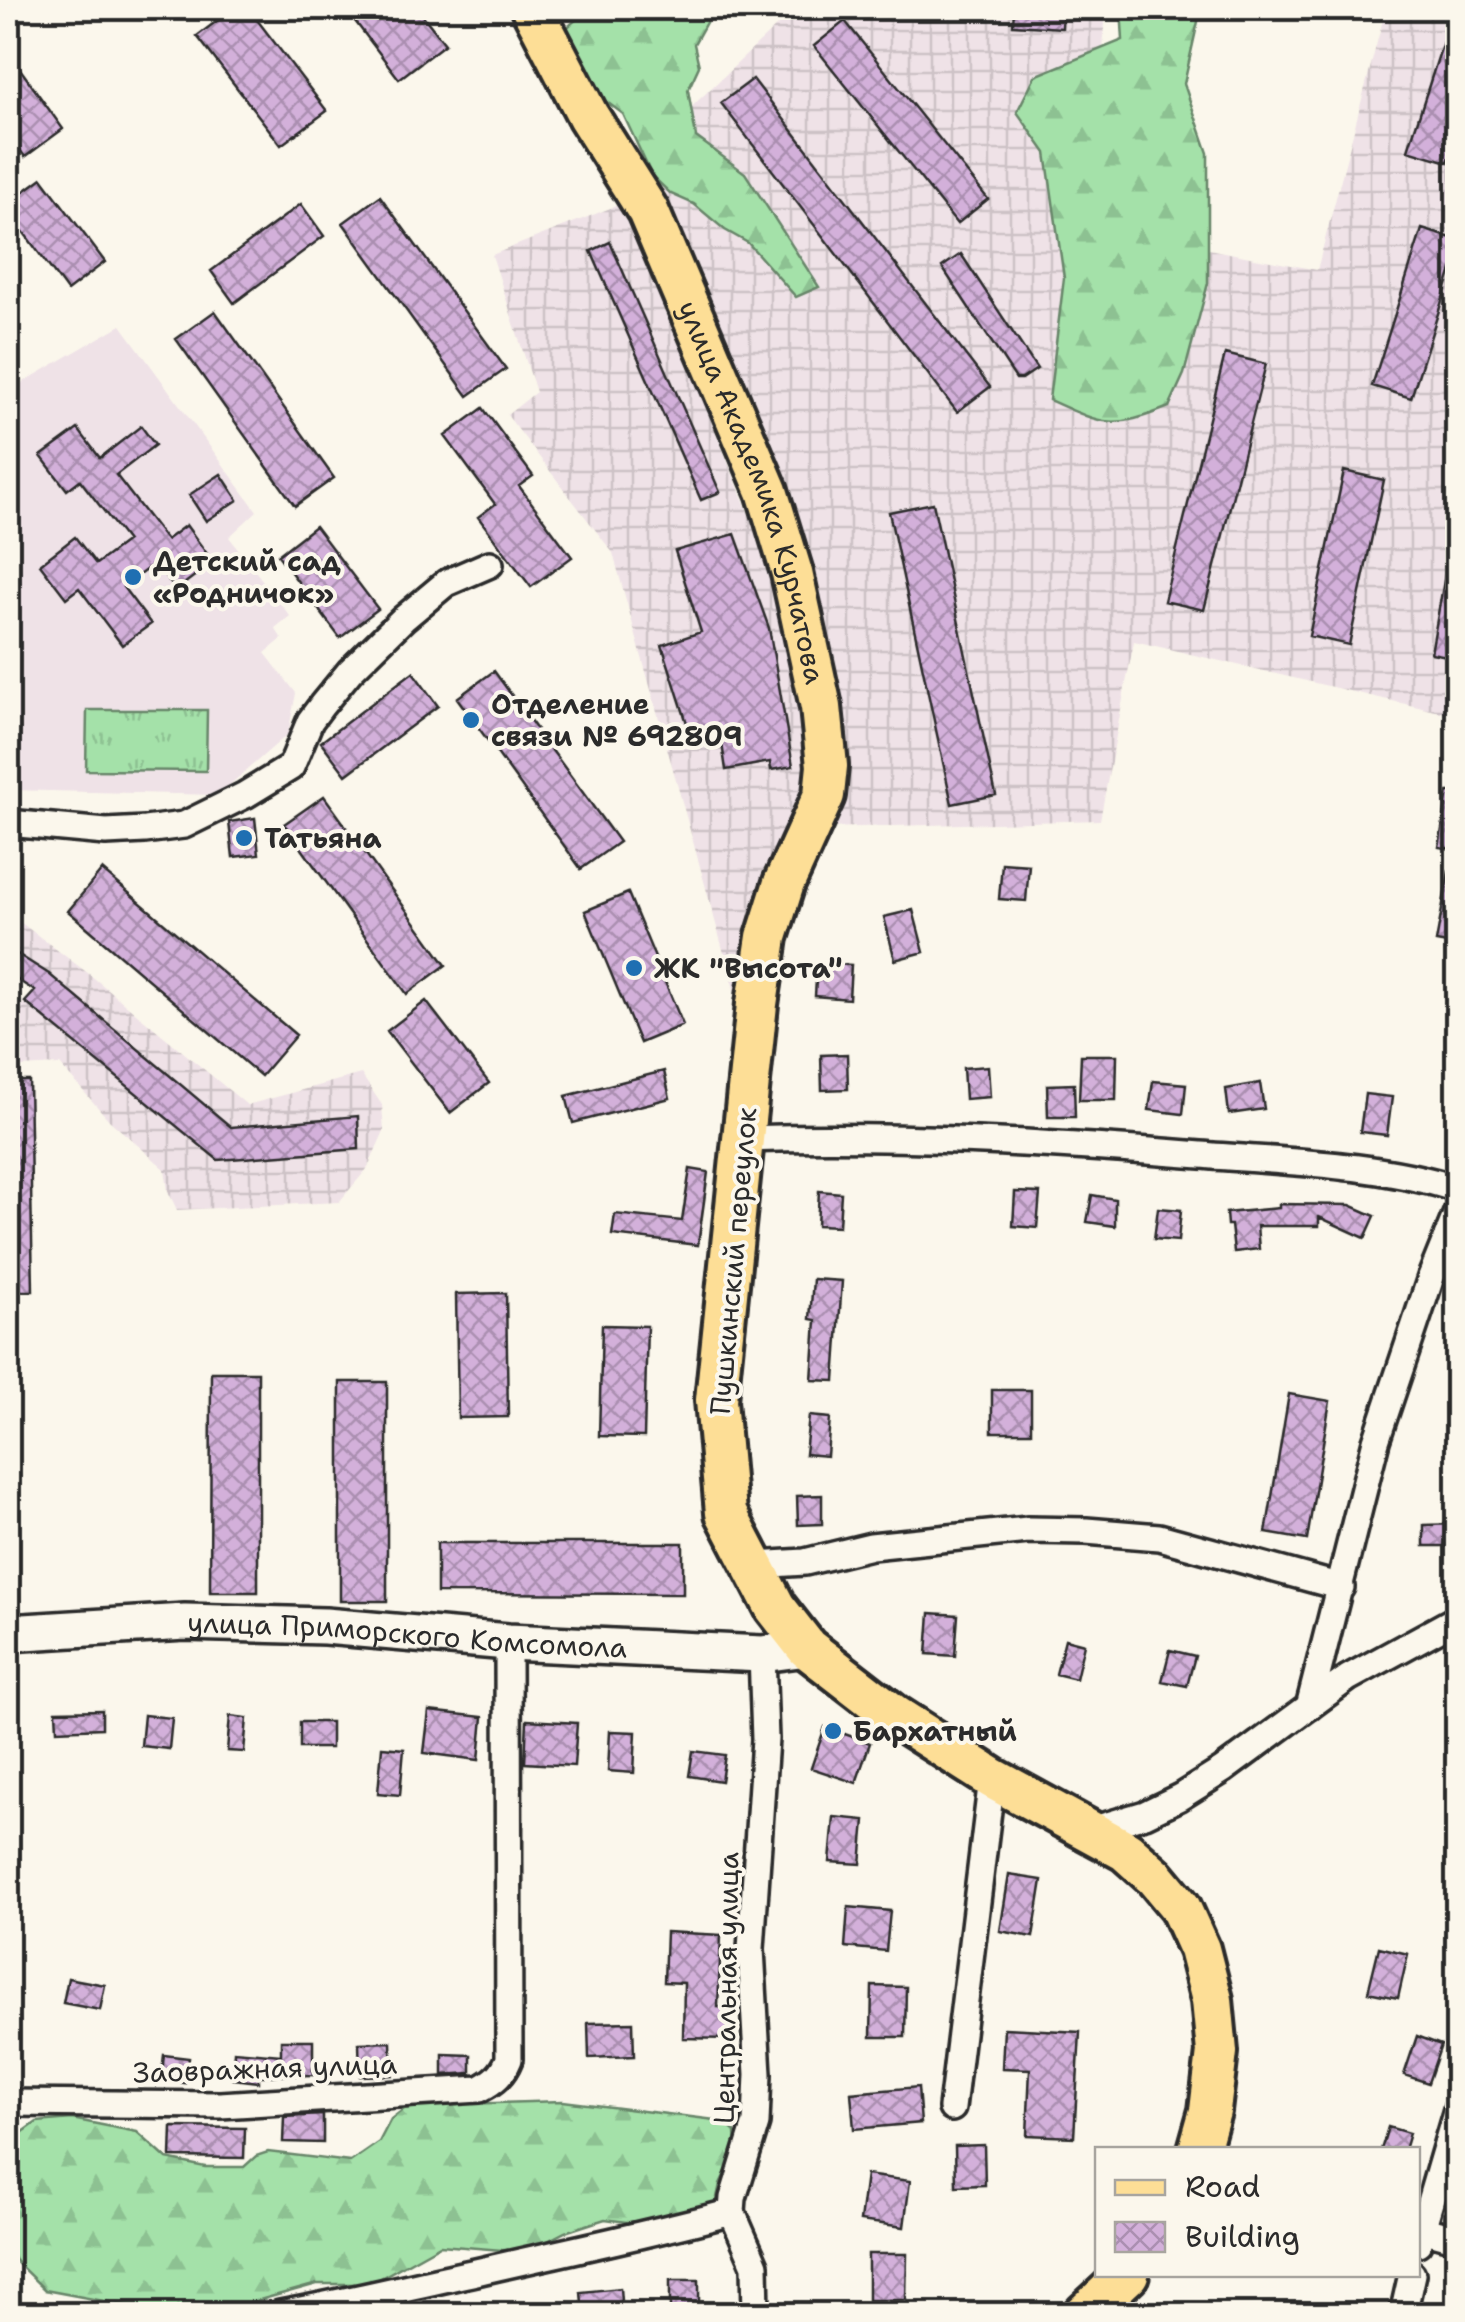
<svg xmlns="http://www.w3.org/2000/svg" width="1465" height="2322" font-family="'Shantell Sans',sans-serif">
<style>
.built{fill:#efe2e7}
.industrial{fill:url(#industrial-grid)}
.forest{fill:url(#forest-firs);stroke:#68866a;stroke-width:2.5}
.park{fill:url(#park-tufts);stroke:#68866a;stroke-width:2.5}
.building{fill:url(#building-cross-hatch);stroke:#2b2b2b;stroke-width:2.5}
.lines{fill:none;stroke-linecap:round;stroke-linejoin:round}
.street-casing{stroke:#2b2b2b;stroke-width:32}
.secondary-casing{stroke:#2b2b2b;stroke-width:42}
.primary-casing{stroke:#2b2b2b;stroke-width:48}
.street{stroke:#fbf7ec;stroke-width:25}
.secondary{stroke:#fbf7ec;stroke-width:35}
.primary{stroke:#fdde96;stroke-width:40}
.poi-dot{fill:#1f6fb2;stroke:#fbf7ec;stroke-width:4}
.labels{text-anchor:middle;stroke-width:8;stroke-linejoin:round;paint-order:stroke}
.street-label{font-size:28px;fill:#2b2b2b;stroke:#fbf7ec}
.poi-label{font-size:28px;font-weight:bold;fill:#2b2b2b;stroke:#fbf7ec;text-anchor:start}
</style>
<defs>
<pattern id="industrial-grid" width="8" height="8" patternUnits="userSpaceOnUse" patternTransform="scale(2.5)"><rect width="8" height="8" fill="#efe2e7"/><path d="M0 4h8M4 0v8" fill="none" stroke="#cdc2c6"/></pattern>
<pattern id="forest-firs" width="22" height="20" patternUnits="userSpaceOnUse" patternTransform="scale(2.5)"><rect width="22" height="20" fill="#a4e1a9"/><path d="M5 1l3.5 6h-7zM16 11l3.5 6h-7z" fill="#8dc192"/></pattern>
<pattern id="park-tufts" width="24" height="20" patternUnits="userSpaceOnUse" patternTransform="scale(2.5)"><rect width="24" height="20" fill="#a4e1a9"/><path d="M3 7l-1-3M5 7V3M7 7l1-3M15 17l-1-3M17 17v-4M19 17l1-3" fill="none" stroke="#8dc192"/></pattern>
<pattern id="building-cross-hatch" width="8" height="8" patternUnits="userSpaceOnUse" patternTransform="scale(2.5)"><rect width="8" height="8" fill="#d3b0da"/><path d="M0 0l8 8M0 8l8-8" fill="none" stroke="#ab8fb1"/></pattern>
</defs>
<rect width="100%" height="100%" fill="#fbf7ec"/>
<filter id="ink" filterUnits="userSpaceOnUse"><feTurbulence type="fractalNoise" baseFrequency=".01" numOctaves="2"/><feDisplacementMap in="SourceGraphic" scale="20" xChannelSelector="R" yChannelSelector="G"/><feConvolveMatrix kernelMatrix="1 2 1 2 8 2 1 2 1" color-interpolation-filters="sRGB"/></filter>
<g filter="url(#ink)">
<path class="built" d="M121,325L257,511L229,537L290,616L275,628L282,639L265,653L296,693L288,734L218,795L8,790V391Z"/>
<path class="industrial" d="M796,8H1106L1090,226L1317,270L1386,8H1457V716L1134,641L1100,820L827,828L822,620L621,157L685,113Z
M618,205L644,255L783,598L810,732L807,789L742,1018L613,553L507,415L536,392L492,255Z
M8,913L89,974L247,1105L361,1074L382,1105L384,1131L367,1169L339,1202L177,1210L168,1191L165,1169L110,1121L60,1065L20,1067L11,1018L34,991L8,974Z"/>
<path class="forest" d="M589,8H714L694,44L699,66L688,90L696,137L745,173L819,287L796,297L748,243L725,230L694,204L671,194L652,176L623,114L596,94L562,32Z
M1121,8H1201L1184,84L1208,153V283L1184,374L1169,407C1112,430 1104,425 1049,400L1064,278L1046,153L1017,112L1035,76L1123,40Z
M563,2101L723,2121L735,2132L736,2151L720,2184L713,2216L641,2224L605,2219L565,2232L526,2252L440,2245L370,2284H317L220,2311H157L45,2290L8,2254V2143L37,2122L72,2119L137,2132L167,2159L205,2167H244L256,2156L268,2152L350,2162L379,2142L391,2119L404,2109L426,2105Z"/>
<path class="park" d="M87,710H207L206,771L86,770Z"/>
<path class="building" d="M234,8H248L327,111L281,145L197,36Z
M345,8H417L445,44L399,79Z
M1014,8H1063L1062,28L1013,25Z
M1454,8L1458,9V131L1448,162L1408,150Z
M845,21L988,199L957,224L814,46Z
M8,52L63,129L25,157L8,133Z
M753,79L990,387L957,412L721,103Z
M42,178L105,262L67,291L8,211V203Z
M380,196L506,369L468,396L343,223Z
M301,204L324,236L234,303L211,271Z
M1422,229L1458,240V251L1411,398L1372,386Z
M610,242L720,492L701,500L591,251Z
M961,254L1037,369L1022,379H1016L942,267Z
M215,311L334,478L295,506L176,339Z
M1225,354L1266,364L1204,610L1164,601Z
M483,408L533,476L519,486L572,557L531,587L478,517L495,504L445,436Z
M141,426L155,445L116,475L166,540L186,525L213,562L176,590L155,563L123,587L151,624L122,645L79,588L66,598L40,564L75,537L96,564L127,541L80,480L67,490L41,456L78,429L100,458Z
M1344,471L1384,480L1349,645L1309,636Z
M221,474L238,500L206,521L189,495Z
M933,503L996,795L952,804L889,512Z
M315,526L378,609L340,638L278,555Z
M735,534L769,628L793,766L771,770L770,762L726,770L720,730L692,739L662,645L701,632L675,551Z
M1448,558L1458,559V658L1431,653Z
M494,671L619,842L581,869L457,698Z
M413,672L438,706L346,775L321,742Z
M1448,792H1458V850L1439,847Z
M324,796L446,965L407,994L284,824Z
M255,818L259,854L233,857L229,822Z
M1002,863L1029,865L1026,901L999,899Z
M102,870L296,1035L261,1076L68,911Z
M1449,871L1458,872V946L1436,942Z
M628,893L683,1025L640,1043L585,911Z
M913,910L924,952L895,960L884,917Z
M8,948L49,974L231,1127L358,1116L359,1149L218,1160L25,1002L35,991L8,974Z
M817,963L851,965L849,999L815,996Z
M426,1001L489,1083L450,1113L387,1031Z
M847,1054L848,1089L822,1090L821,1055Z
M1081,1055H1117L1116,1100H1079Z
M988,1066L990,1097L965,1099L963,1068Z
M664,1071L670,1098L573,1123L566,1096Z
M8,1081H29L33,1291H8Z
M1153,1081L1186,1084L1183,1114L1149,1110Z
M1260,1083L1264,1109L1229,1114L1226,1089Z
M1074,1084L1075,1117H1048L1047,1085Z
M1365,1094L1392,1097L1387,1135L1360,1132Z
M690,1169L708,1172L698,1245L612,1235L615,1214L682,1221Z
M819,1191L841,1193L839,1226L817,1225Z
M1015,1192L1040,1193L1037,1228L1013,1226Z
M1092,1195L1115,1199V1226L1087,1222Z
M1279,1204L1350,1205L1375,1216L1365,1238L1319,1217V1226H1257L1259,1249L1234,1252L1231,1225H1227L1226,1213L1279,1208Z
M1158,1208L1181,1210L1178,1241L1154,1239Z
M813,1279L842,1281L835,1381L812,1380L816,1320L810,1319Z
M506,1293L508,1417L458,1418L456,1294Z
M602,1325L647,1326L644,1437L599,1436Z
M211,1372H258V1592H210Z
M340,1382H387V1601H340Z
M992,1390H1031V1432H992Z
M1289,1394L1330,1401L1307,1540L1266,1533Z
M809,1416L830,1418L827,1456L805,1454Z
M822,1495V1524L798,1525L797,1496Z
M1458,1524V1546H1424V1525Z
M437,1543H683V1594L437,1593Z
M930,1613L958,1615L955,1656L927,1654Z
M1065,1639L1084,1644L1076,1679L1056,1674Z
M1170,1650L1195,1656L1187,1686L1162,1681Z
M102,1710V1728L57,1730L56,1711Z
M429,1711L483,1717L479,1760L424,1753Z
M144,1715L172,1718L169,1749L141,1746Z
M230,1716L247,1718L244,1752L227,1751Z
M527,1720L577,1723L574,1766L525,1763Z
M300,1722H331V1748H300Z
M825,1727L870,1743L856,1783L811,1768Z
M610,1731L636,1732L634,1773L608,1771Z
M382,1747L404,1749L400,1795L378,1793Z
M693,1751L725,1755L721,1781L689,1776Z
M834,1817L865,1820L861,1864L830,1862Z
M1009,1875L1042,1880L1033,1937L1000,1931Z
M848,1907L890,1911L886,1951L845,1947Z
M666,1932L721,1935L718,2007L731,2008V2039L683,2038L684,1983L664,1982Z
M1379,1947L1408,1954L1398,1998L1368,1992Z
M68,1978L105,1985L100,2010L63,2003Z
M872,1986L906,1987L905,2037H871Z
M633,2022L634,2056L589,2058L588,2023Z
M1004,2028L1080,2032L1074,2137L1027,2135L1030,2069L1002,2068Z
M1417,2036L1441,2045L1428,2083L1404,2075Z
M281,2040H313V2075L258,2076V2082L232,2079L234,2051L281,2055Z
M391,2042L392,2075L360,2076L359,2043Z
M443,2054L471,2055V2073L443,2075Z
M164,2055L189,2058L185,2083L161,2080Z
M918,2087L921,2123L854,2129L851,2093Z
M323,2115V2143L283,2142L284,2117Z
M172,2127L245,2128L244,2158L171,2157Z
M1388,2127L1409,2133L1404,2150H1381Z
M984,2145L985,2185L956,2186L955,2146Z
M866,2175L910,2181L904,2227L860,2221Z
M868,2254H907L906,2300H868Z
M670,2280H699V2314H670Z
M620,2288L622,2314H583L581,2292Z"/>
<g class="lines">
<defs>
<path id="street" d="M8,823L106,832L145,830L184,825L245,795L291,767L310,721L322,705L350,671L403,619L446,583L490,564
M742,1139C896,1134 1048,1143 1201,1155C1287,1162 1374,1163 1458,1189
M755,1565L805,1562L871,1546L1028,1530L1086,1531L1159,1537L1341,1587
M1309,1707L1376,1441L1431,1277L1458,1210
M1091,1830L1145,1814L1180,1797L1223,1770L1348,1678L1458,1618
M8,2103L220,2105L480,2089C495,2081 503,2074 509,2059L508,1642
M952,2108L992,1778
M1418,2228L1458,2239
M1418,2243L1458,2106
M280,2314C346,2302 411,2286 476,2272C562,2252 647,2235 732,2212
M756,2314L755,2265L732,2212L733,2198L756,2123L758,2074L751,1949L765,1739L762,1654
M1403,2314L1412,2274"/>
<g id="secondary">
<path id="s1" d="M8,1633L185,1622L325,1626L508,1642L762,1654L807,1648"/>
</g>
<g id="primary">
<path id="s2" d="M532,8L588,116L648,211L767,491L792,573L821,707L827,766L824,795L784,883L767,937L757,1004L716,1400L726,1513L775,1607L807,1648L895,1716L992,1778L1126,1851L1155,1877L1180,1907L1199,1949L1212,2000L1217,2052L1210,2111L1199,2150"/>
<path d="M1085,2314L1128,2274"/>
</g>
</defs>
<use href="#street" class="street-casing"/>
<use href="#secondary" class="secondary-casing"/>
<use href="#primary" class="primary-casing"/>
<use href="#street" class="street"/>
<use href="#secondary" class="secondary"/>
<use href="#primary" class="primary"/>
</g>
</g>
<g class="poi-dot">
<circle cx="133" cy="577" r="10"/>
<circle cx="471" cy="720" r="10"/>
<circle cx="244" cy="838" r="10"/>
<circle cx="634" cy="968" r="10"/>
<circle cx="833" cy="1731" r="10"/>
</g>
<g class="labels">
<g class="street-label">
<text dy="10" stroke="none"><textPath href="#s2" startOffset="535">улица Академика Курчатова</textPath></text>
<text transform="translate(733 1261) rotate(-85)" y="10">Пушкинский переулок</text>
<text dy="10" stroke="none"><textPath href="#s1" startOffset="400">улица Приморского Комсомола</textPath></text>
<text transform="translate(726 1988) rotate(-89)" y="10">Центральная улица</text>
<text transform="translate(265 2068) rotate(-2)" y="10">Заовражная улица</text>
</g>
<g class="poi-label">
<text x="153" y="571">Детский сад<tspan x="153" dy="32">«Родничок»</tspan></text>
<text x="491" y="714">Отделение<tspan x="491" dy="32">связи № 692809</tspan></text>
<text x="264" y="848">Татьяна</text>
<text x="654" y="978">ЖК "Высота"</text>
<text x="853" y="1741">Бархатный</text>
</g>
</g>
<rect width="1465" height="2322" fill="none" stroke="#fbf7ec" stroke-width="40"/>
<rect x="20" y="20" width="1425" height="2282" fill="none" stroke="#2b2b2b" stroke-width="4" filter="url(#ink)"/>
<rect x="1095" y="2147" width="325" height="130" fill="#fbf7ec" stroke="#a8a59f" stroke-width="2.5"/>
<rect x="1115" y="2180" width="50" height="15" fill="#fdde96" stroke="#a8a59f" stroke-width="2.5"/>
<text x="1185" y="2197" font-size="30" fill="#2b2b2b">Road</text>
<rect x="1115" y="2222" width="50" height="30" fill="url(#building-cross-hatch)" stroke="#a8a59f" stroke-width="2.5"/>
<text x="1185" y="2247" font-size="30" fill="#2b2b2b">Building</text>
</svg>
